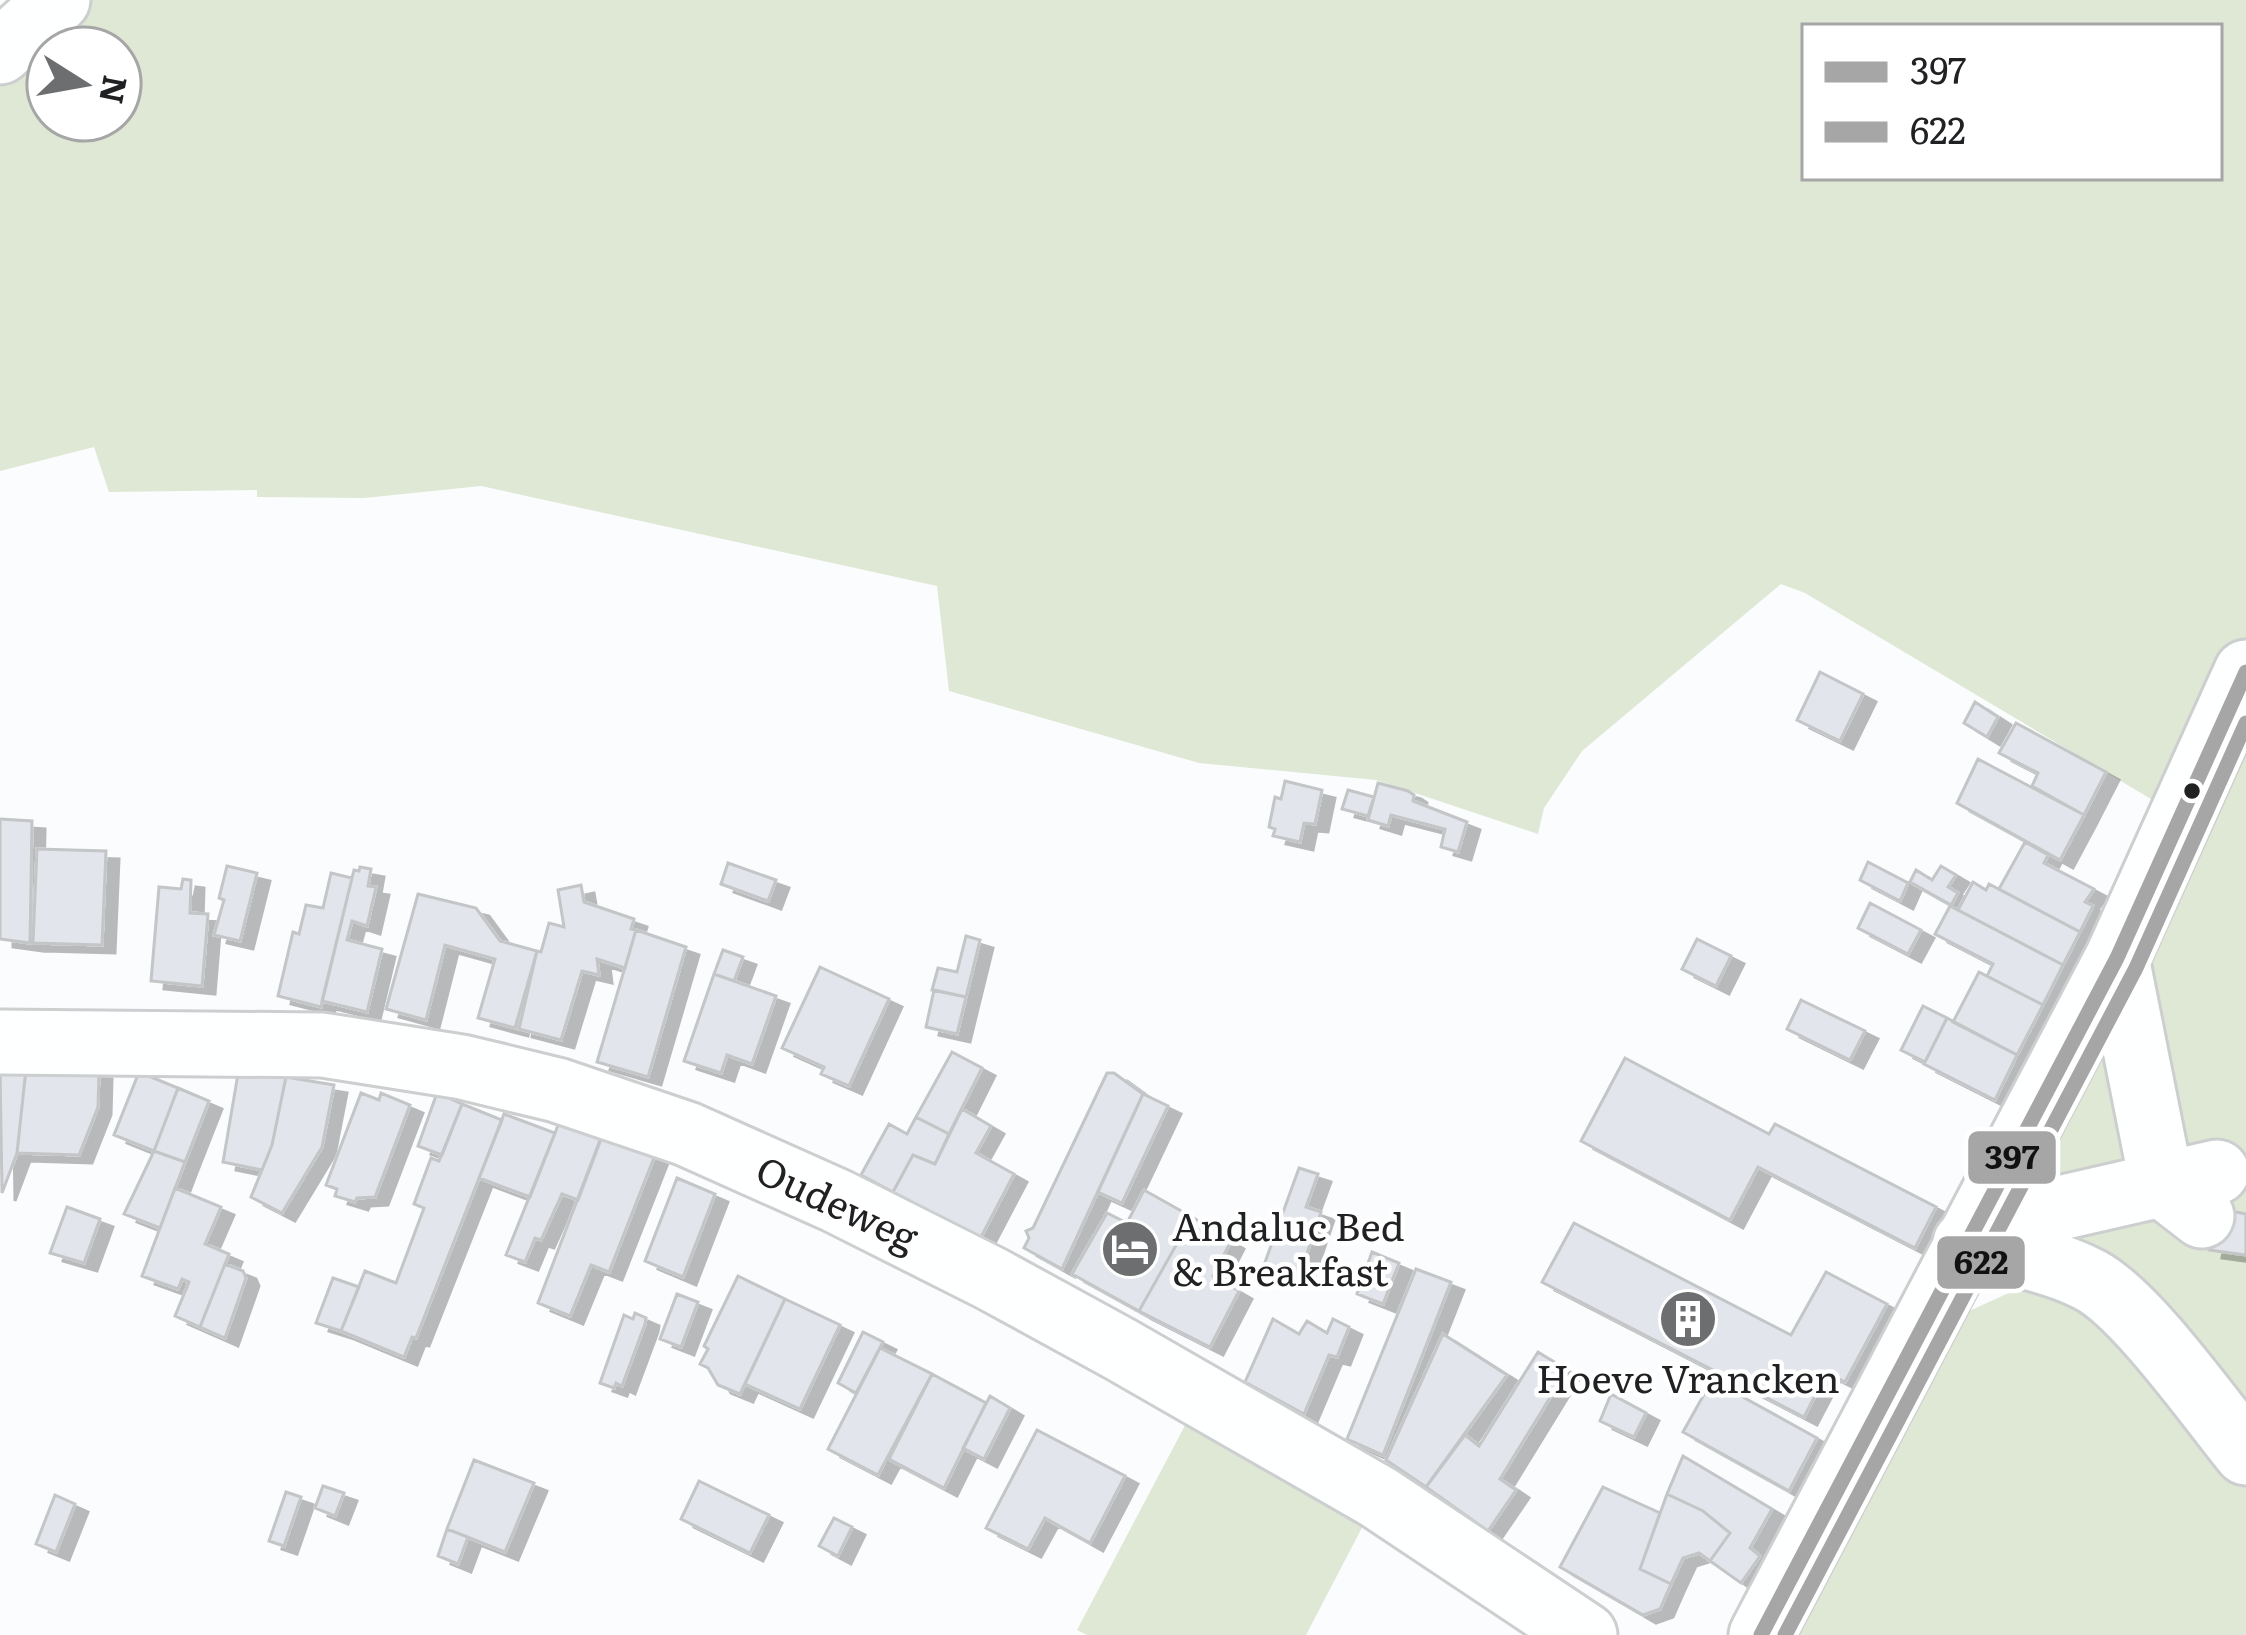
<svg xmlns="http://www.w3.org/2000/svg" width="2246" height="1635" font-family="Literata,serif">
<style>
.green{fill:#dee8d4;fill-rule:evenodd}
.building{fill:#e2e5eb;stroke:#c4c5c7;stroke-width:3;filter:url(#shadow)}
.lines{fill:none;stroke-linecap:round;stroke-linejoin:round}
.minor-casing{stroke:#cdced0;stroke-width:69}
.minor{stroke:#feffff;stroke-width:63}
.bus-1-casing{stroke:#fff;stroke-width:24}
.bus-2-casing{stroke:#fff;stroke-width:24}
.bus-1{stroke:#a6a6a7;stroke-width:15}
.bus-2{stroke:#a6a6a7;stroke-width:15}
.bus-dot{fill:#202123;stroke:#fff;stroke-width:4.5}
.labels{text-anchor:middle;stroke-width:9;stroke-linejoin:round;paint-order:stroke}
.street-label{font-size:39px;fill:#202123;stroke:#fff}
.poi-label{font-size:39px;fill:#202123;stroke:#fff;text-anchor:start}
.line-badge{stroke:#fff;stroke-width:4.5}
.pale-badge-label{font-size:33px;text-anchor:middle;font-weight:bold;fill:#111}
</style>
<defs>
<filter id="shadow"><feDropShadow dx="13" dy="8" stdDeviation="0" flood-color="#0004"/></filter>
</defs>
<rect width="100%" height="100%" fill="#fbfcfe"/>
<path class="green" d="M12,0H2246V1417L2026,1212L2150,948L2156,802L1805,593L1781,584L1582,751L1544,808L1538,834L1376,780L1199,763L949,691L937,586L481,486L364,498L257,497V490L109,492L94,447L0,471V11ZM1805,27H2219V177H1805ZM48,48H120V120H48Z
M2013,1291L2068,1296L2102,1317L2246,1475V1635H1788L1954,1318Z
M1190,1416L1367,1518L1306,1635H1087L1077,1630Z"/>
<path class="building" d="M1820,672L1863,694L1840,741L1797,720Z
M1975,702L1998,717L1987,737L1964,723Z
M2016,723L2106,772L2084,815L2032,786L2038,773L1999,753Z
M1978,759L2084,815L2060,860L1957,803Z
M1285,781L1322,790L1315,824L1304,823L1300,842L1273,836L1275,829L1269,827L1275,797L1281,799Z
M1378,783L1408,791L1414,795L1413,801L1467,822L1458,852L1441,847L1445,829L1391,815L1388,826L1368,820Z
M1348,790L1374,797L1368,816L1342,809Z
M0,819L32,821L30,943L0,939Z
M2025,842L2048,855L2044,863L2094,889L2085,902L2093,906L2080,932L1999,889Z
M37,849L106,851L102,945L33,943Z
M1868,862L1908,883L1900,901L1860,880Z
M728,863L776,880L768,901L721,884Z
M227,866L257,873L240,941L214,935L224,900L219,898Z
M1941,866L1956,875L1948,887L1958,893L1951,905L1910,882L1916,870L1932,880Z
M360,867L371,869L368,886L376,887L367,926L352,921L347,940L382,949L367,1012L322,1001L352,878L354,870L359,871Z
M331,873L352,878L321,1007L278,996L293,932L299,934L306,905L323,908Z
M183,879L191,880L190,913L208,914L202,986L151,981L159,887L181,889Z
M1973,882L1986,890L1989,884L2080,932L2063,965L1958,910Z
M581,885L584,902L634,919L631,929L636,930L625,968L597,959L599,975L582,971L561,1040L519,1029L537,951L541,952L549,923L564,927L558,890Z
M418,894L476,908L500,941L537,951L515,1028L478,1018L495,959L445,945L426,1020L386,1009Z
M1870,903L1921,930L1908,954L1858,928Z
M1950,906L2063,965L2043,1005L1987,976L1993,964L1935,934Z
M636,930L686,947L648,1077L597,1062Z
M966,936L980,940L966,997L932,990L938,968L957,972Z
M1697,939L1731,956L1716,986L1682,969Z
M723,950L743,957L734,981L714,974Z
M820,967L889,999L849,1086L821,1074L824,1067L782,1048Z
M1979,972L2043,1005L2017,1055L1953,1022Z
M714,974L776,996L752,1064L727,1055L721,1073L684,1061Z
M934,990L966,997L957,1034L926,1027Z
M1801,1000L1865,1031L1850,1060L1787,1029Z
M1923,1006L1947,1018L1925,1062L1901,1050Z
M1947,1018L2017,1055L1995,1100L1924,1064Z
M952,1052L982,1068L949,1134L916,1117Z
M1625,1058L1769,1134L1775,1124L1936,1207L1915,1248L1758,1167L1730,1220L1581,1141Z
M0,1067L26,1069L17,1153L2,1193Z
M239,1068L286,1077L272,1145L262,1170L223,1162Z
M26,1069L99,1071L98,1107L79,1155L17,1153Z
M139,1072L178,1088L154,1151L114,1135Z
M1107,1073H1114L1143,1094L1062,1269L1024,1248L1029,1238L1026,1231L1033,1228Z
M286,1077L334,1085L322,1147L282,1213L251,1197L272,1145Z
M178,1088L209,1101L185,1162L154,1151Z
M361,1093L379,1100L381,1093L410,1105L375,1197L357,1198L355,1202L335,1196L337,1189L326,1185Z
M437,1093L462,1104L442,1155L418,1146Z
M1143,1094L1168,1106L1122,1203L1098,1192Z
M462,1104L502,1120L416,1338L412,1337L404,1357L341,1331L365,1271L396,1283L424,1208L414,1204L431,1158L439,1161Z
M962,1109L991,1126L976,1153L1014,1174L980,1239L893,1192L913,1155L935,1164Z
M504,1114L555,1133L530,1197L479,1178Z
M916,1117L949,1134L935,1164L913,1155L893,1192L861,1175L889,1124L907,1134Z
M561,1118L603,1134L578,1200L562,1194L541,1240L535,1238L525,1262L506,1255Z
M602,1135L655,1155L609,1272L591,1265L570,1316L538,1303Z
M154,1151L185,1162L160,1228L124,1214Z
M1299,1168L1318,1174L1306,1207L1321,1212L1299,1277L1264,1265Z
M677,1178L715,1194L683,1277L645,1261Z
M175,1188L221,1207L205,1244L229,1254L200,1327L175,1316L189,1282L182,1279L178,1289L142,1276Z
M1144,1190L1192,1217L1139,1311L1072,1274L1107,1213L1127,1223Z
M67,1207L100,1219L84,1263L50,1253Z
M2216,1208L2246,1214V1255L2209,1250Z
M1192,1217L1231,1241L1213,1276L1239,1291L1210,1347L1139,1311Z
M1574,1223L1791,1335L1826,1272L1887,1304L1845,1382L1827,1373L1804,1417L1542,1282Z
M1372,1252L1399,1263L1383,1304L1357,1294Z
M225,1264L243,1271L246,1278L225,1338L200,1327Z
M1416,1269L1451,1282L1383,1455L1347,1439Z
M738,1276L785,1299L740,1394L718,1385L708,1368L700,1364L708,1349L704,1346Z
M333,1278L359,1287L341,1331L316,1323Z
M677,1294L698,1302L681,1347L660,1339Z
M785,1299L840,1325L800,1409L745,1384Z
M635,1313L646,1318L645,1324L622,1386L616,1383L614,1388L600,1383L624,1315L633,1319Z
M1273,1319L1299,1334L1307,1321L1327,1333L1333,1319L1349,1327L1337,1357L1329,1355L1304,1414L1245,1382Z
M863,1332L883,1342L856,1393L838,1383Z
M1443,1334L1507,1375L1426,1487L1386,1460Z
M880,1348L932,1374L878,1475L828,1449Z
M1538,1352L1567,1370L1500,1479L1516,1490L1488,1531L1426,1487L1465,1435L1479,1446Z
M932,1374L986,1403L944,1488L889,1459Z
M1712,1380L1817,1438L1789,1491L1683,1432Z
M1611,1394L1646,1413L1634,1437L1600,1421Z
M990,1396L1010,1408L984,1459L963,1448Z
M1037,1430L1125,1476L1090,1543L1045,1518L1028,1549L986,1528Z
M1683,1456L1772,1509L1750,1548L1760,1556L1741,1583L1710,1561L1730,1533L1703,1511L1667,1494Z
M474,1460L534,1483L505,1552L447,1529Z
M699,1481L769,1515L750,1553L681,1519Z
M323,1486L344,1493L335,1516L315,1508Z
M1603,1487L1660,1513L1640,1569L1671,1584L1660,1609L1643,1615L1560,1567Z
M286,1492L301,1497L284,1546L269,1541Z
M1667,1494L1703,1511L1730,1533L1710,1561L1699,1553L1683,1558L1671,1584L1640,1569Z
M55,1495L75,1504L56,1552L36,1544Z
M834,1518L852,1527L838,1556L819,1546Z
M447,1529L468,1537L458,1564L438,1556Z"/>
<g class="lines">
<defs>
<path id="minor" d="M0,52L58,0
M2117,958L2162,1185L2202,1216
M0,1042L322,1045L462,1067L557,1090L687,1134L837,1201L992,1279L1120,1349L1378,1497L1585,1635
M1965,1243C2006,1253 2052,1260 2090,1280C2137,1305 2210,1409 2246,1453
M1965,1243L2012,1219L2217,1172
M1761,1635L2117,958L2246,672"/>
</defs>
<use href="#minor" class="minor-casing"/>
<use href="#minor" class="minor"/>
<defs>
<path id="bus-1" d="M1761,1635L2117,958L2246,672"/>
<path id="bus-2" d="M1785,1635L2136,968L2246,723"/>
</defs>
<use href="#bus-1" class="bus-1-casing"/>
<use href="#bus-2" class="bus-2-casing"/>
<use href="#bus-1" class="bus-1"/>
<use href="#bus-2" class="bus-2"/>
</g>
<defs>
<symbol id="hotel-disc" viewBox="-11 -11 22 22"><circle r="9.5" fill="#6d6e70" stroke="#fff"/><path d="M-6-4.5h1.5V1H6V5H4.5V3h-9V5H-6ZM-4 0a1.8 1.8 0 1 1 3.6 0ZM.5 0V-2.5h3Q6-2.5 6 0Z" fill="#fff"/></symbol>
<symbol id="building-disc" viewBox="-11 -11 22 22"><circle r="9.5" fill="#6d6e70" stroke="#fff"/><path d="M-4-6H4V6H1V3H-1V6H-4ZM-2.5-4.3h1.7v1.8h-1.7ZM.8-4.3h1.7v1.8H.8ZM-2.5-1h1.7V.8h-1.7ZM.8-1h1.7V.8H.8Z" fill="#fff"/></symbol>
</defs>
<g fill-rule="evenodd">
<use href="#hotel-disc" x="1097" y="1216" width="66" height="66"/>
<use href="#building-disc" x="1655" y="1286" width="66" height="66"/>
</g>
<circle class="bus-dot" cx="2192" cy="791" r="10"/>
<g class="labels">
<g class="street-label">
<text transform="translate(837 1204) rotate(25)" y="14">Oudeweg</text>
</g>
<g class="poi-label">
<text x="1172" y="1241">Andaluc Bed<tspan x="1172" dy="45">&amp; Breakfast</tspan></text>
<text x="1688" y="1393" text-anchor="middle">Hoeve Vrancken</text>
</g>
</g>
<g class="line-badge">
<rect x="1966" y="1129" width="92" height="57" rx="12" fill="#a6a6a7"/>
<rect x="1935" y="1234" width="92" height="57" rx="12" fill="#a6a6a7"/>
</g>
<g class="pale-badge-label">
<text x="2012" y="1169">397</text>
<text x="1981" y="1274">622</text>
</g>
<rect x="1802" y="24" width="420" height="156" fill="#ffffff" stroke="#a6a6a7" stroke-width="3"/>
<rect x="1826" y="63" width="60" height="18" fill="#a6a6a7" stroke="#a6a6a7" stroke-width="3"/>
<text x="1910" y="84" font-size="36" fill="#202123">397</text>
<rect x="1826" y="123" width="60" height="18" fill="#a6a6a7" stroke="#a6a6a7" stroke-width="3"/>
<text x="1910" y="144" font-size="36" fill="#202123">622</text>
<g transform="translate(84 84) rotate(101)"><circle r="57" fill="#ffffff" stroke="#a6a6a7" stroke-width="3"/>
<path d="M0-9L21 45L0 30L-21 45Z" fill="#6d6e70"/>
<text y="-18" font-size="33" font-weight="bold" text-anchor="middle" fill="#202123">N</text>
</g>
</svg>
